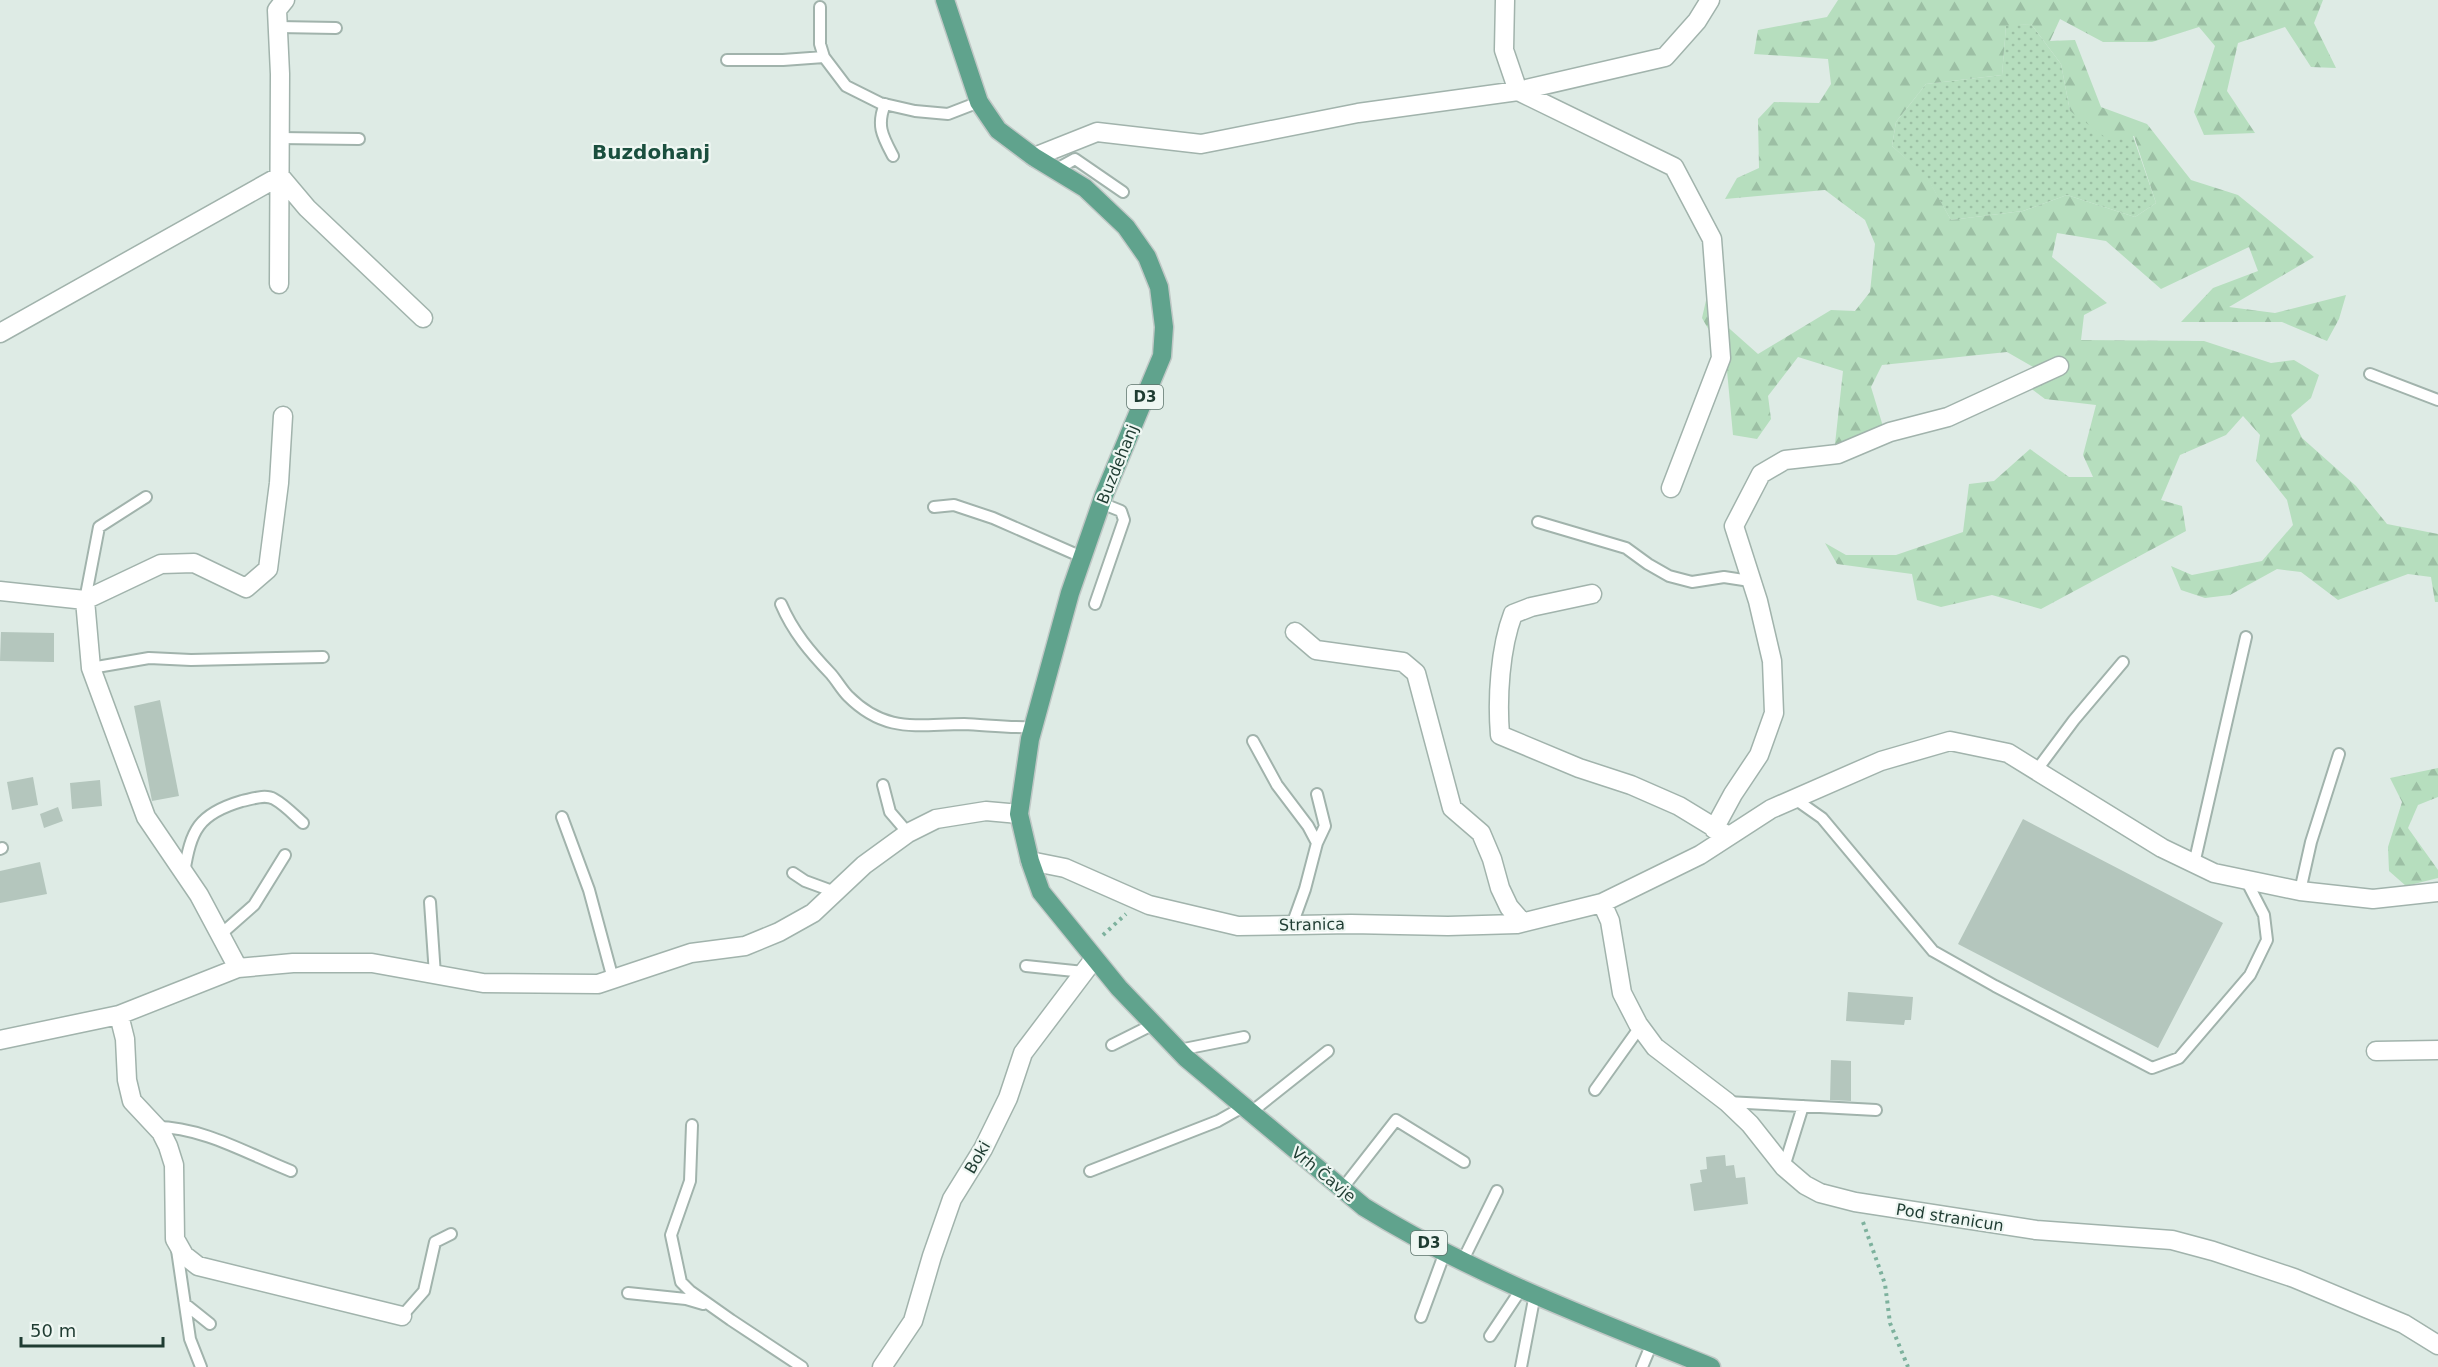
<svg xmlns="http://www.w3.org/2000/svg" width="2438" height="1367" font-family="'DejaVu Sans',sans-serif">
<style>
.grass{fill:url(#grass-dots)}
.forest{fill:url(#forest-firs);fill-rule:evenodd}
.building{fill:#b4c6bd}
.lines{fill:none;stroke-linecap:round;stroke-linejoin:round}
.lane-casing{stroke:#a1b3ac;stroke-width:14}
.street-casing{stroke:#a1b3ac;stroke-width:21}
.primary-casing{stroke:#c0c8c6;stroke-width:21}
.path{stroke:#7db19d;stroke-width:4;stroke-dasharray:3 4.5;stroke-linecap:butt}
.lane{stroke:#fff;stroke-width:10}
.street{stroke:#fff;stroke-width:18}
.primary{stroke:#60a38d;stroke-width:18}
.labels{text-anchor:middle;stroke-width:4.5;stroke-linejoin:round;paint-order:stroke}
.shield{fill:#eff7f3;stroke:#5d746c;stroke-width:1.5}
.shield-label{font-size:15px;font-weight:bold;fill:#1f3c32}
.street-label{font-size:16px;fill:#1f3c32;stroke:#eff7f3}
.quarter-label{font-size:20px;font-weight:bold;fill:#1a4f3e;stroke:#eff7f3}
</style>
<defs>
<pattern id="grass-dots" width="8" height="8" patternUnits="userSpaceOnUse" patternTransform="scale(1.5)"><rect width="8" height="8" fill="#b6debe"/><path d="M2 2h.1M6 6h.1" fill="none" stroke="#9cbfa4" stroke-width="1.8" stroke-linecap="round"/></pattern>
<pattern id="forest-firs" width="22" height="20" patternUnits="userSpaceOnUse" patternTransform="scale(1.5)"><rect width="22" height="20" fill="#b6debe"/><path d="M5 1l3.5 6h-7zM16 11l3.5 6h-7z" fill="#9cbfa4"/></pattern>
</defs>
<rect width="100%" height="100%" fill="#deebe5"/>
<path class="grass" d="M2031,24L2061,64L2070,111L2133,136L2156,203L2135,217L2067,195L2023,211L1951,220L1927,178L1892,146L1896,122L1926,84L2002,75L2006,25Z"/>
<path class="forest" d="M1838,0H2323L2314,23L2336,68L2311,67L2285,27L2238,43L2227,91L2255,133L2204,135L2194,112L2215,46L2199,27L2152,42H2103L2060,19L2050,41L2075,40L2101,107L2147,124L2191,180L2238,195L2314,257L2229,307L2275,313L2346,295L2339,319L2327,341L2282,322H2181L2213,288L2258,271L2249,247L2161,289L2106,241L2057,233L2052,257L2107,303L2084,315L2081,340L2204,341L2271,363L2294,360L2319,375L2311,398L2291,415L2302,438L2356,486L2387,524L2438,534V602H2435L2431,577L2408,574L2338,600L2301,572L2277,569L2230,595L2205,598L2181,590L2171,566L2192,575L2262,561L2293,525L2287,500L2256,461L2260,435L2243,416L2226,435L2180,455L2161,500L2182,506L2186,531L2041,609L1992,595L1941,607L1917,600L1912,574L1837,564L1825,543L1846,555H1896L1963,532L1969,484L1994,481L2030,449L2069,477H2093L2083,455L2096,405L2045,399L2025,384L2049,376L2007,352L1882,365L1871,387L1885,433L1835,444L1843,371L1798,357L1768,396L1771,419L1757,439L1733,435L1726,360L1702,318L1712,274L1722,322L1758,354L1831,310L1855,311L1870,292L1875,244L1865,220L1825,190L1725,199L1737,178L1759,168L1758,119L1774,102L1819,103L1831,84L1828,59L1754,54L1758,30L1827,17ZM2031,24L2061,64L2070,111L2109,140L2134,136L2156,203L2135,217L2067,195L2023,211L1951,220L1927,177L1892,146L1896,122L1926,84L2002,75L2006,26Z
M2438,768V797L2418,805L2408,828L2438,870V878L2406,886L2389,871L2388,847L2402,802L2390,778Z"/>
<path class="building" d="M1,632L54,633V662L0,661Z
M160,700L179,796L152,801L134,706Z
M33,777L38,805L12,810L7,782Z
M100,780L102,806L72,809L70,783Z
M58,807L63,821L44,828L40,814Z
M2023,819L2223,923L2158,1048L1958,944Z
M40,862L47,894L0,903V871Z
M1848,992L1913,997L1911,1020H1905L1904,1025L1846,1021Z
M1831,1060L1851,1061V1101L1830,1100Z
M1725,1155L1726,1166L1734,1165L1736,1178L1745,1177L1748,1204L1694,1211L1690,1184L1702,1182L1700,1170L1707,1169L1706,1157Z"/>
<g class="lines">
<defs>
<path id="lane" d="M820,7V44L824,57L846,86L880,103L915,111L948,114L979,102
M278,27L336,28
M727,60H783L824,57
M885,104C876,126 883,137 893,156
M279,138L359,139
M1055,170L1075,159L1123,192
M2370,374L2438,400
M934,507L954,505L993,518L1082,557
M1538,522L1626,548L1648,564L1669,576L1692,582L1724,577L1750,581
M85,600L99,527L146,497
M781,604C793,632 810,652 831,674C837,681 842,690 848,696C886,734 917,724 964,724C987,725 1010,728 1033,727
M1095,604L1124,520L1121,511L1101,503
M91,668L149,658L191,660L323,657
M1253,741L1277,785L1308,826L1317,843
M2036,771L2074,720L2123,662
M883,785L890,812L908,833
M1795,799L1822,818L1933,951L1995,986L2152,1068L2179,1058L2250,975L2267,940L2264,915L2246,880
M562,817L589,890L613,979
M0,849L2,848
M2194,864L2246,637
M184,873C191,830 198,814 242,801C252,799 265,794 274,799C285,805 294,815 303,823
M793,873L805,881L835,892
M2300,891L2311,842L2339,754
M430,902L435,975
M1292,925L1305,889L1317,843L1325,826L1317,794
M220,935L254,905L285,855
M1026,966L1084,972
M1112,1045L1154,1024
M1179,1050L1244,1037
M1595,1090L1640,1027
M1727,1102L1876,1110
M1250,1113L1328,1051
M692,1125L690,1181L671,1235L681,1282L690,1291L731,1320L802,1367
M156,1127C203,1127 248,1154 291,1171
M1784,1167L1803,1106
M1090,1171L1218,1121L1243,1107
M1342,1189L1396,1120L1464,1162
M177,1250L190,1339L201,1367
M1463,1260L1497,1191
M628,1293L686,1299L703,1304
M185,1304L210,1324
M402,1316L424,1291L435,1242L451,1234
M1421,1317L1445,1252
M1490,1336L1522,1288
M1521,1367L1535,1294
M1642,1367L1652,1343"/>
<path id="street" d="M1505,0L1504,50L1518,91L1674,167L1712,239L1721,358L1671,488
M1034,157L1097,132L1201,144L1358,113L1518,91L1665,57L1697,21L1710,0
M279,284L280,74L277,10L285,0
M0,333L280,176L307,208L423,318
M0,591L85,600L91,668L146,817L199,895L238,968L293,963H372L483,983L598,984L691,953L745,946L779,932L813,913L864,865L908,833L936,819L986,811L1019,814
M1592,594L1531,607L1513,614C1500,648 1497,698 1500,735L1579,768L1631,785L1679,806L1725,834
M85,600L161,564L194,563L246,588L268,569L279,483L283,416
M1295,632L1316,650L1403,662L1416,673L1452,808L1481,833L1492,859L1500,888L1509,907L1522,922
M1714,829L1733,794L1759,755L1774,713L1772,661L1758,601L1734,526L1761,474L1785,460L1838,454L1890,432L1948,417L2059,366
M1030,861L1065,868L1149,905L1238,926L1351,924L1448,926L1517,924L1602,903L1700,855L1771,809L1881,761L1950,741L2008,753L2162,848L2214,873L2300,891L2373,899L2438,892
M1602,903L1610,921L1622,993L1638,1024L1655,1047L1727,1102L1750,1124L1784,1167L1805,1185L1820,1193L1855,1202L2036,1230L2172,1240L2213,1251L2294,1278L2404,1324L2438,1345
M119,1015L125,1039L127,1080L132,1101L161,1132L168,1146L174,1165L175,1239L184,1255L198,1266L402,1316
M0,1040L119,1015L238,968
M2376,1051L2438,1050
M882,1367L913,1321L932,1256L952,1199L983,1149L1008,1098L1023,1053L1094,959"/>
<path id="primary" d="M945,0L979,102L998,130L1034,157L1085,188L1126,227L1147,257L1159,287L1164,327L1162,356L1104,495L1070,593L1030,739L1019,814L1030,861L1041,892L1119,988L1186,1058L1364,1207C1472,1274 1594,1320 1711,1367"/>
</defs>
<use href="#lane" class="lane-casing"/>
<use href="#street" class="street-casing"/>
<use href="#primary" class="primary-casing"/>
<path class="path" d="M1103,935L1126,914
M1863,1222L1885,1284L1890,1323L1908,1367"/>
<use href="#lane" class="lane"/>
<use href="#street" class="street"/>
<use href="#primary" class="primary"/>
</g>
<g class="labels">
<g class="shield">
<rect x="1127" y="385" width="36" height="24" rx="4.5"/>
<rect x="1411" y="1231" width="36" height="24" rx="4.5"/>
</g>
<g class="shield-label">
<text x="1145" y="402">D3</text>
<text x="1429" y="1248">D3</text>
</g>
<g class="street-label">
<text transform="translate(1117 464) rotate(-68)" y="6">Buzdehanj</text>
<text transform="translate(1312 924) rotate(-1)" y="6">Stranica</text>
<text transform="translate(977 1157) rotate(-60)" y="6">Boki</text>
<text transform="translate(1324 1174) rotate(39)" y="6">Vrh Čavje</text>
<text transform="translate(1950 1217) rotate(9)" y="6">Pod stranicun</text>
</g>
<g class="quarter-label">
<text x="651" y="159">Buzdohanj</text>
</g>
</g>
<path d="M21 1337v9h142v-9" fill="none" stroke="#1f3c32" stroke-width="3"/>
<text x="30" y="1337" font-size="18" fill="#1f3c32" stroke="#eff7f3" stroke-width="4.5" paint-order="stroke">50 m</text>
</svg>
